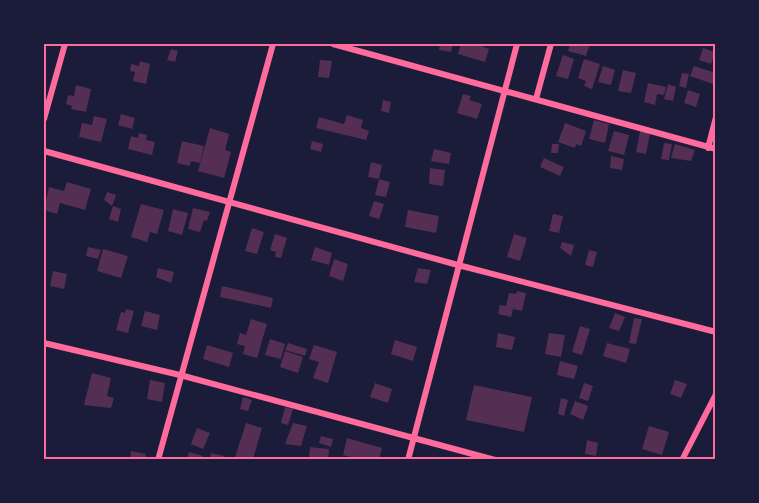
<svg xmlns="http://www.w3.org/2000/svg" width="759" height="503" font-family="Barlow,sans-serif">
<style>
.building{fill:#542f53}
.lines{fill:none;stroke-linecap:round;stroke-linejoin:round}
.minor{stroke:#ff6b9d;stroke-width:6}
.neatline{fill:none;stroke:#ff6b9d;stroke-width:2}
</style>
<rect width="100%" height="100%" fill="#1b1b3a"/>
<path class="building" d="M440,44H453L451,52L439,50Z
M461,44H476L489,49L485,62L458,54Z
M570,44H590L586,56L568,51Z
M703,48L715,52L711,64L699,60Z
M171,49L178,51L175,62L167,60Z
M563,55L574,59L568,79L556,76Z
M584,59L600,64L592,89L584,86L586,81L578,78Z
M320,60L332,61L329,78L318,77Z
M140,61L150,64L146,84L133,81L135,72L130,71L131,64L139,66Z
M603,66L615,70L611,85L598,82Z
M694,66L716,73V85L690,76Z
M623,70L636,73L631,93L618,91Z
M682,73L689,74L686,88L679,86Z
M648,83L666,87L664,95L657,94L655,105L644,102Z
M668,84L676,87L673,101L664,99Z
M76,85L91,89L86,112L71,109L72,106L66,104L68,95L74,96Z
M688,90L700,94L696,107L684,103Z
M463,94L471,96L469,100L482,104L477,119L457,113Z
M383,100L391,102L389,113L381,111Z
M121,114L135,118L132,129L118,125Z
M347,115L363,120L361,128L369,131L366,140L316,128L319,117L344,124Z
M94,116L107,119L101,142L79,137L82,123L92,125Z
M594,120L609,124L605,143L589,139Z
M565,123L586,131L581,146L576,144L575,148L558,142Z
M210,128L229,134L225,150L231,152L224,178L198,171Z
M614,131L629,135L624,155L608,151Z
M640,131L650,133L646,154L636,152Z
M139,133L147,135L146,140L155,142L152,155L128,149L131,136L138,138Z
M182,141L204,146L200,163L191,161L190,166L177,163Z
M312,141L323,144L321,152L310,149Z
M664,143L672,144L669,160L661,159Z
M552,144H559L558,153H551Z
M675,144L695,150L691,161L671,158Z
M434,149L451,153L449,164L431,161Z
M611,156L624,159L622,170L610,168Z
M544,158L564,167L560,176L540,167Z
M371,162L382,165L379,179L368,177Z
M430,168L445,170L443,186L429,184Z
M379,179L390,182L386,197L375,195Z
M67,182L91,189L85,210L60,203L57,214L44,210L49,187L64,191Z
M107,192L116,195L112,206L104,200Z
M374,201L384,204L379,219L369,216Z
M141,204L164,210L157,234L150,232L147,242L131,237Z
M113,206L121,209L118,222L109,219Z
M193,208L210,212L207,221L204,220L200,232L188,229Z
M173,209L188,213L182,235L168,231Z
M408,210L439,216L436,233L405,227Z
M553,214L563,216L559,233L549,231Z
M252,228L264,232L257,254L245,251Z
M275,234L287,238L281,258L275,257L276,252L270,250Z
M514,234L527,238L520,261L507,257Z
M562,242L574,245L571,256L560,248Z
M88,247L101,250L98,259L86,256Z
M315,247L332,253L329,265L311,260Z
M103,249L128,256L121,278L97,271Z
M589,250L597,252L593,267L585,265Z
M334,259L348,264L343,281L329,276Z
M158,268L174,272L171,283L156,277Z
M418,268L431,270L427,284L414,282Z
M53,271L67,274L64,289L50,286Z
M222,286L273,298L271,308L220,297Z
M517,291L526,293L522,311L513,309L511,317L498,314L500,305L506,306L509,293L516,294Z
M126,309L134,311L128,333L116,330L121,312L125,313Z
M145,311L160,315L157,330L141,326Z
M615,313L625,317L619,331L609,328Z
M634,318L642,319L636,344L629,343Z
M251,319L267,324L257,358L243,354L245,346L237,344L240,333L246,335Z
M580,326L590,329L582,355L572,352Z
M498,333L515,337L512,350L496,347Z
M549,333L565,335L561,357L545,354Z
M270,339L285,344L281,359L265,355Z
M395,340L417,347L413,361L391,354Z
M288,343L307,349L305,356L285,350Z
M607,343L630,349L626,363L603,356Z
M207,345L233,353L229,367L203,359Z
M314,345L337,352L328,383L313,378L319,362L309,359Z
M285,351L303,357L298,373L280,367Z
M560,361L578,366L574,379L557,375Z
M92,373L111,378L107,396L114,398L111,408L84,405Z
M150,380L165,383L162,402L147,399Z
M675,380L687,384L681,398L670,394Z
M375,383L392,389L388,403L370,397Z
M584,383L593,386L588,401L579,398Z
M474,385L532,397L524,432L466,420Z
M243,397L252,400L248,411L240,409Z
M561,398L568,400L564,416L558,414Z
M575,401L588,406L583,420L570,414Z
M285,407L293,409L288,425L281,423Z
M246,423L262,428L253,459L235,457Z
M293,423L307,426L301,446L285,444Z
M649,426L669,432L662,455L642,449Z
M197,428L210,433L203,449L191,444Z
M321,436L333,439L331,447L319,443Z
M347,438L382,448L379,459H359L343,455Z
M587,440L598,443L596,456L585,454Z
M310,447L329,449L328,459H309Z
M131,451L146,454L145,459H130Z
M189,452L203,456L202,459H187Z
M211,453L224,456L223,459H210Z"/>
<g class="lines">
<path class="minor" d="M333,44L716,149
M536,99L551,44
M44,119L65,44
M708,148L716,117
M44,151L458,265L716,332
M44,343L180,375L495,460
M158,460L273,44
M408,460L517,44
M682,460L716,394"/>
</g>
<rect width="759" height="503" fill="none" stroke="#1b1b3a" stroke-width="90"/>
<rect x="45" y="45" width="669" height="413" class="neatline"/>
</svg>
